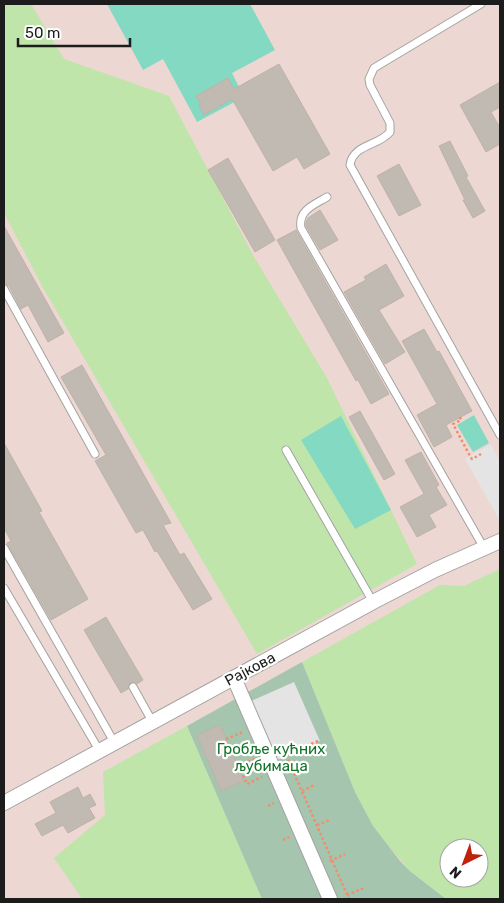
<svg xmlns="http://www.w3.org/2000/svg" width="504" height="903" font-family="Rubik,sans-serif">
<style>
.commercial{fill:#edd7d2;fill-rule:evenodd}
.grass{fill:#bfe5aa;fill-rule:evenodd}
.cemetery{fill:#a5c5ae}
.pitch{fill:#84d9c3}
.parking{fill:#e4e4e4}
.building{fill:#c1bab2;stroke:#beb3a6}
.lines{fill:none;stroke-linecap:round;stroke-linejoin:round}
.lane-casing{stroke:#a3a3a3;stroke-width:9}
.street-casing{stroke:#a3a3a3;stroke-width:16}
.path{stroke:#f28d6e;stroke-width:2.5;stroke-dasharray:2.5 2.5;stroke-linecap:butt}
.lane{stroke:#fff;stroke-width:7}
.street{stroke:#fff;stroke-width:14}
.labels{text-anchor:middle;stroke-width:4.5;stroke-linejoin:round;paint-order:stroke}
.street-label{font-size:15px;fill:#1c1c1c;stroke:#fff}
.park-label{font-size:15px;fill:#117326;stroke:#fff}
</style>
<rect width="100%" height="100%" fill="#edebe2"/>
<path class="commercial" d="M4,4H500V899H4ZM449,848H479V878H449Z"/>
<path class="grass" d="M4,4H31L64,59L169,96L253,255L327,378L417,564L257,654L42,286L4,213Z
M500,569V899H446L411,872L383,840L373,826L355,792L302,662L440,585L464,586ZM449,848H479V878H449Z
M187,726L262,899H82L54,858L105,815L103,772Z"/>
<path class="cemetery" d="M302,662L355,792L373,826L400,861L411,872L446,899H262L187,726Z"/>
<path class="pitch" d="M107,4H250L275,50L232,73L244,97L197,122L163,59L143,70Z
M474,415L489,443L473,452L457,425Z
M341,416L391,510L355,529L301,440Z"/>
<path class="parking" d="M491,444L500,461V521L465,459Z
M294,682L320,741L277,760L251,701Z"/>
<path class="building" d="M279,64L330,154L304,169L297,157L273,171L232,99L204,115L199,105L201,104L196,96L228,78L234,89Z
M500,82V107L491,112L500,128V144L486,152L460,105Z
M450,141L468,176L466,177L485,211L473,218L463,200H465L439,146Z
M228,158L275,240L255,252L208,170Z
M399,164L421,205L399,216L377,176Z
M320,210L338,240L320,250L306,226V222L308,218Z
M4,226L64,333L48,342L28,305L21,309L9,286L4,284Z
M296,230L389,394L371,404L358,380L356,381L277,240Z
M386,264L404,296L379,310L405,352L385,364L344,292L366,280L364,277Z
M424,329L437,352L439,351L472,411L446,425L452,437L434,447L417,415L437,404L402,341Z
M82,365L171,523L163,525L180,555L184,553L212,599L193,610L157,551L155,552L143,530L136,533L95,461L106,455L61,377Z
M360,411L395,474L384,480L349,417Z
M4,443L42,511L39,512L88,599L51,620L7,543L11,541L4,528Z
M421,452L439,485L436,487L447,505L429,515L436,527L417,537L400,507L424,494L405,460Z
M106,617L143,680L137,684L134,682L130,683L128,689L121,693L84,630Z
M220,725L244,781L221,791L197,735Z
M78,787L83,798L90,794L96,805L89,808L95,818L68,833L63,825L42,836L35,824L56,813L50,802Z"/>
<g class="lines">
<defs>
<path id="lane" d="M481,4L374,68L369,79L370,85L390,123V132C379,146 353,144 350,165L500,435
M327,197C314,205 298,210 301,228L484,548
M4,289L95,454
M286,450L373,602
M4,548L114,742
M4,588L99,750
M133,687L152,721"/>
<path id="street" d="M234,678L330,899
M4,803L373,602L435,570L500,541"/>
</defs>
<use href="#lane" class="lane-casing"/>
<use href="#street" class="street-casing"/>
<path class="path" d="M460,417L461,420L453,424L470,456L472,459L481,454
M226,739L243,732
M318,741L286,755L349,899
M239,766L247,784L262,777
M239,766L255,759
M302,791L314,785
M268,806L274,803
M317,825L330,820
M283,840L289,837
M330,861L345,854
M347,895L364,888"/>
<use href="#lane" class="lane"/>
<use href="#street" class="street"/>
</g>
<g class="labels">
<g class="street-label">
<text transform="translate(250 669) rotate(-28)" y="5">Рајкова</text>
</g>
<g class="park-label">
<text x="271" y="754">Гробље кућних<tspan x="271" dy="17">љубимаца</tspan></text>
</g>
</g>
<rect width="504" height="903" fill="none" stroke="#1c1c1c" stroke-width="10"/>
<g transform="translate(464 863) rotate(222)"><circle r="24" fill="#ffffff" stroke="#a4a4a4"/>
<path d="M0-4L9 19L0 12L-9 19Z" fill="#be220b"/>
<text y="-8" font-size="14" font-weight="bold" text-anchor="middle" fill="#1c1c1c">N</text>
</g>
<path d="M18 38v8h112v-8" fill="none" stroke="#1c1c1c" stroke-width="2.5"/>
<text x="25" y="38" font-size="15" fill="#1c1c1c" stroke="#ffffff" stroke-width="4" paint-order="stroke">50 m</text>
</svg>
